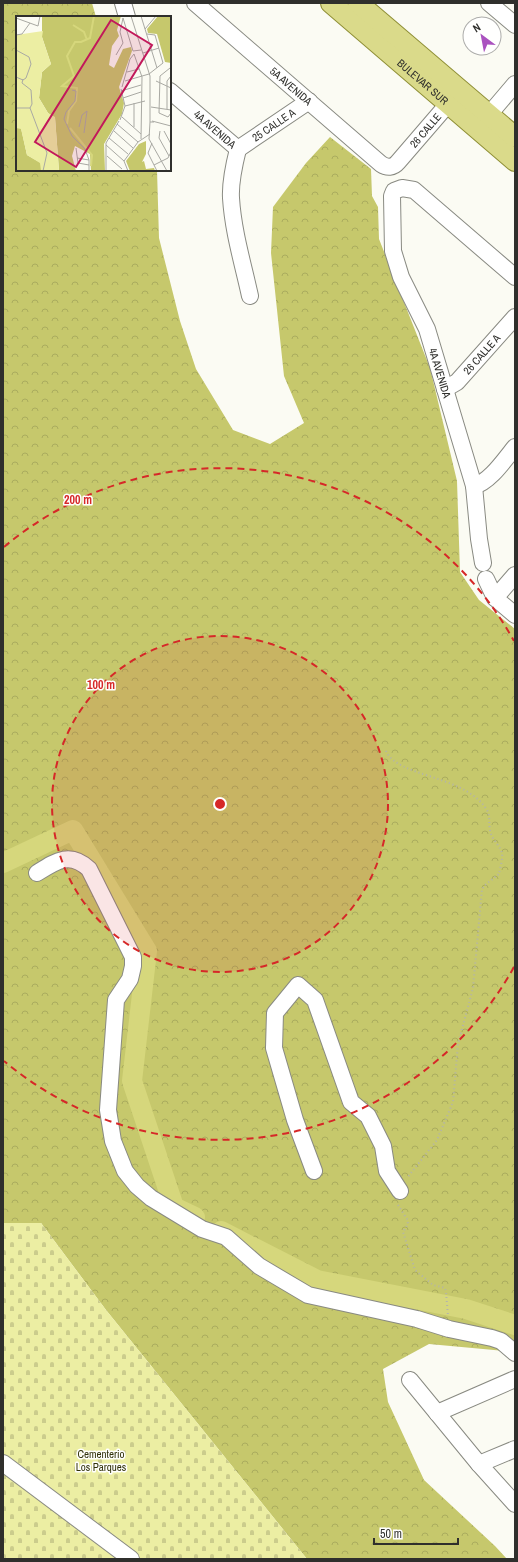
<svg xmlns="http://www.w3.org/2000/svg" width="518" height="1562" font-family="'Archivo Narrow',sans-serif">
<style>
.forest{fill:url(#forest-crowns)}
.cemetery{fill:url(#cemetery-stones)}
.lines{fill:none;stroke-linecap:round;stroke-linejoin:round}
.river{stroke:#d6d77c;stroke-width:20}
.minor-casing{stroke:#898a82;stroke-width:18}
.major-casing{stroke:#8f8f36;stroke-width:22}
.path{stroke:#b3b3ad;stroke-width:2;stroke-dasharray:1 3;stroke-linecap:butt}
.minor{stroke:#fff;stroke-width:16}
.major{stroke:#dada8a;stroke-width:20}
.ring{fill:none;stroke:#d62828;stroke-width:2;stroke-dasharray:7 5}
.labels{text-anchor:middle;stroke-width:3;stroke-linejoin:round;paint-order:stroke}
.street-label{font-size:11px;fill:#2f2f2c;stroke:#fffffe}
.park-label{font-size:11px;fill:#313109;stroke:#fffffe}
.inset-river{fill:none;stroke:#d6d77c;stroke-width:2}
.inset-road{fill:none;stroke:#a9a9a3;stroke-width:1}
.view{fill:#c2185b;fill-opacity:0.15;stroke:#c2185b;stroke-width:2}
.inset-edge{fill:none;stroke:#2f2f2c;stroke-width:2}
.centre{fill:#d62828;stroke:#fffffe;stroke-width:2}
.ring-label{font-size:12px;text-anchor:middle;font-weight:bold;fill:#d62828;stroke:#fffffe;stroke-width:3;stroke-linejoin:round;paint-order:stroke}
</style>
<defs>
<pattern id="forest-crowns" width="20" height="18" patternUnits="userSpaceOnUse"><rect width="20" height="18" fill="#c6c86c"/><path d="M2 6a3 3 0 1 1 6 0M12 15a3 3 0 1 1 6 0" fill="none" stroke="#aaac5e"/></pattern>
<pattern id="cemetery-stones" width="16" height="16" patternUnits="userSpaceOnUse"><rect width="16" height="16" fill="#eceea3"/><path d="M2 7V4a2 2 0 0 1 4 0v3zM10 15v-3a2 2 0 0 1 4 0v3z" fill="#cbcc8c"/></pattern>
</defs>
<rect width="100%" height="100%" fill="#fbfbf3"/>
<path class="forest" d="M3,3H92L96,17H17V170H157L159,238L180,321L196,369L233,430L270,444L304,423L284,376L271,253L273,207L306,163L330,137L371,169L372,196L378,207L379,239L430,368L457,481L460,572L479,600L515,629V1352L429,1344L383,1369L388,1402L424,1480L495,1546L507,1559H307L106,1310L41,1223H3Z"/>
<path class="cemetery" d="M3,1223H41L106,1310L307,1559H3Z"/>
<g class="lines">
<path class="river" d="M3,863L73,830L147,951L132,1081L174,1207L195,1217
M221,1231L317,1280L466,1309L515,1325"/>
<defs>
<g id="minor">
<path d="M123,3L127,17"/>
<path id="s1" d="M195,3L381,164C387,168 393,168 398,162L448,104L454,93"/>
<path d="M489,3L515,25"/>
<path id="s2" d="M170,91L238,149"/>
<path d="M481,124L515,84"/>
<path d="M238,149C234,165 230,182 231,198C233,231 243,264 250,296"/>
<path id="s3" d="M238,149L309,101"/>
<path id="s4" d="M445,389L457,382L515,317"/>
<path d="M474,486C490,482 505,459 515,447"/>
<path d="M483,563L479,539L474,486L427,329L401,277L393,251L392,196L394,191L402,188L414,190L515,277"/>
<path d="M486,579L495,598L515,615"/>
<path d="M495,598L515,575"/>
<path d="M37,873C56,861 70,851 89,869L133,957V966L130,979L116,1000L108,1110L113,1141L125,1171L137,1186L151,1198L202,1229L226,1237L259,1266L308,1295L417,1319L449,1329L492,1338L501,1341L515,1353"/>
<path d="M314,1171L295,1120L274,1048L275,1013L298,985L315,1000L351,1102L368,1116L383,1146L387,1171L400,1191"/>
<path d="M410,1380L479,1464L515,1504"/>
<path d="M437,1413L515,1379"/>
<path d="M3,1463L131,1559"/>
<path d="M479,1464L515,1449"/>
</g>
<g id="major">
<path id="s5" d="M331,3L515,161"/>
<path d="M358,3L515,137"/>
</g>
</defs>
<use href="#minor" class="minor-casing"/>
<use href="#major" class="major-casing"/>
<path class="path" d="M386,751C398,778 464,774 487,810C491,818 488,826 491,834C493,840 500,846 502,853C503,859 500,868 499,874L485,885L482,889L473,988L458,1044L453,1102L437,1140L407,1178
M398,1205L407,1219L408,1224L403,1232L415,1270L433,1285L445,1288L446,1292L448,1316"/>
<use href="#minor" class="minor"/>
<use href="#major" class="major"/>
</g>
<circle cx="220" cy="804" r="168" fill="#d62828" fill-opacity=".12"/>
<g class="ring">
<circle cx="220" cy="804" r="168"/>
<path d="M514 967A336 336 0 0 1 4 1061M4 547A336 336 0 0 1 514 641"/>
</g>
<g class="labels">
<g class="street-label">
<text dy="4" stroke="none"><textPath href="#s5" startOffset="121">BULEVAR SUR</textPath></text>
<text dy="4" stroke="none"><textPath href="#s1" startOffset="127">5A AVENIDA</textPath></text>
<text dy="4" stroke="none"><textPath href="#s3" startOffset="43">25 CALLE A</textPath></text>
<text dy="4" stroke="none"><textPath href="#s2" startOffset="59">4A AVENIDA</textPath></text>
<text dy="4" stroke="none"><textPath href="#s1" startOffset="307">26 CALLE</textPath></text>
<text dy="4" stroke="none"><textPath href="#s4" startOffset="51">26 CALLE A</textPath></text>
<text transform="translate(440 373) rotate(73)" y="4">4A AVENIDA</text>
</g>
<g class="park-label">
<text x="101" y="1458">Cementerio<tspan x="101" dy="13">Los Parques</tspan></text>
</g>
</g>
<g transform="translate(16 16)">
<rect width="155" height="155" fill="#fbfbf3"/>
<path d="M26,0H105L101,14L103,20L96,30L93,49L98,52L107,33L115,31L116,35L103,71L108,87L106,98L88,128L89,155H75L74,138L59,130L56,140L60,155H43L39,102L32,97L23,82L26,56L35,48L26,21ZM142,0H155V47L149,46L141,18L132,17L131,13ZM0,112H5L11,139L25,147V155H0ZM130,125V138L126,146L128,145L130,153L138,152L139,155H114L110,145L123,128Z" fill="#c6c86c"/>
<path d="M27,15L26,21L35,48L26,56L23,82L32,97L39,101L43,155H25L24,147L11,139L5,113L0,112V19Z" fill="#eceea3"/>
<path class="inset-river" d="M57,9L68,16L71,24M51,108L53,95L60,85L61,72L46,70L58,60L51,40L59,26H65L74,22L78,0M54,112L76,139L75,150"/>
<path class="inset-road" d="M115,0L134,60V106H138M125,0L141,52M0,2L22,10L24,0M107,2L117,35L125,34M129,13L140,0M131,18L139,19L147,47M0,19L6,18L14,7M107,27L104,16L107,2M0,34L13,41L15,48L10,62L7,64L0,61M127,37L143,32M100,39L107,27M154,52L144,60L143,97L152,101L155,97M111,56L123,53M109,65L133,58L147,47M140,65L155,72M106,71L114,43L118,38L126,61L125,123M56,74L60,75L59,85L50,96L48,103L56,120L69,133L73,144V155M105,75L125,69M107,82L125,76M109,90L129,85M135,91L155,94M0,92H14L16,88L15,74L6,67L7,63M14,92L31,137L27,155M151,93V65L155,60M106,101L125,118M104,104L109,90L105,73M136,105L155,110M134,106L133,123L151,155M101,108L122,126M63,111L66,99L71,95L68,117M118,111V87M98,115L117,132M144,115L143,122L153,140M148,115L155,128M93,122L112,138M136,127L132,137L141,155M90,129L108,145L112,155M60,132L62,147L73,149M91,140L106,153M61,142L73,144M108,145L122,126L134,118M138,149L152,142L155,136M90,155V127L103,105"/>
<path class="view" d="M95,4L136,29L60,151L19,126Z"/>
<rect width="155" height="155" class="inset-edge"/>
</g>
<circle cx="220" cy="804" r="6" class="centre"/>
<g class="ring-label">
<text x="78" y="504">200 m</text>
<text x="101" y="689">100 m</text>
</g>
<rect width="518" height="1562" fill="none" stroke="#2f2f2c" stroke-width="8"/>
<g transform="translate(482 36) rotate(328)"><circle r="19" fill="#fffffe" stroke="#acacaa"/>
<path d="M0-3L7 15L0 10L-7 15Z" fill="#aa52bf"/>
<text y="-6" font-size="11" font-weight="bold" text-anchor="middle" fill="#2f2f2c">N</text>
</g>
<path d="M374 1538v6h84v-6" fill="none" stroke="#2f2f2c" stroke-width="2"/>
<text x="380" y="1538" font-size="12" fill="#2f2f2c" stroke="#fffffe" stroke-width="3" paint-order="stroke">50 m</text>
</svg>
